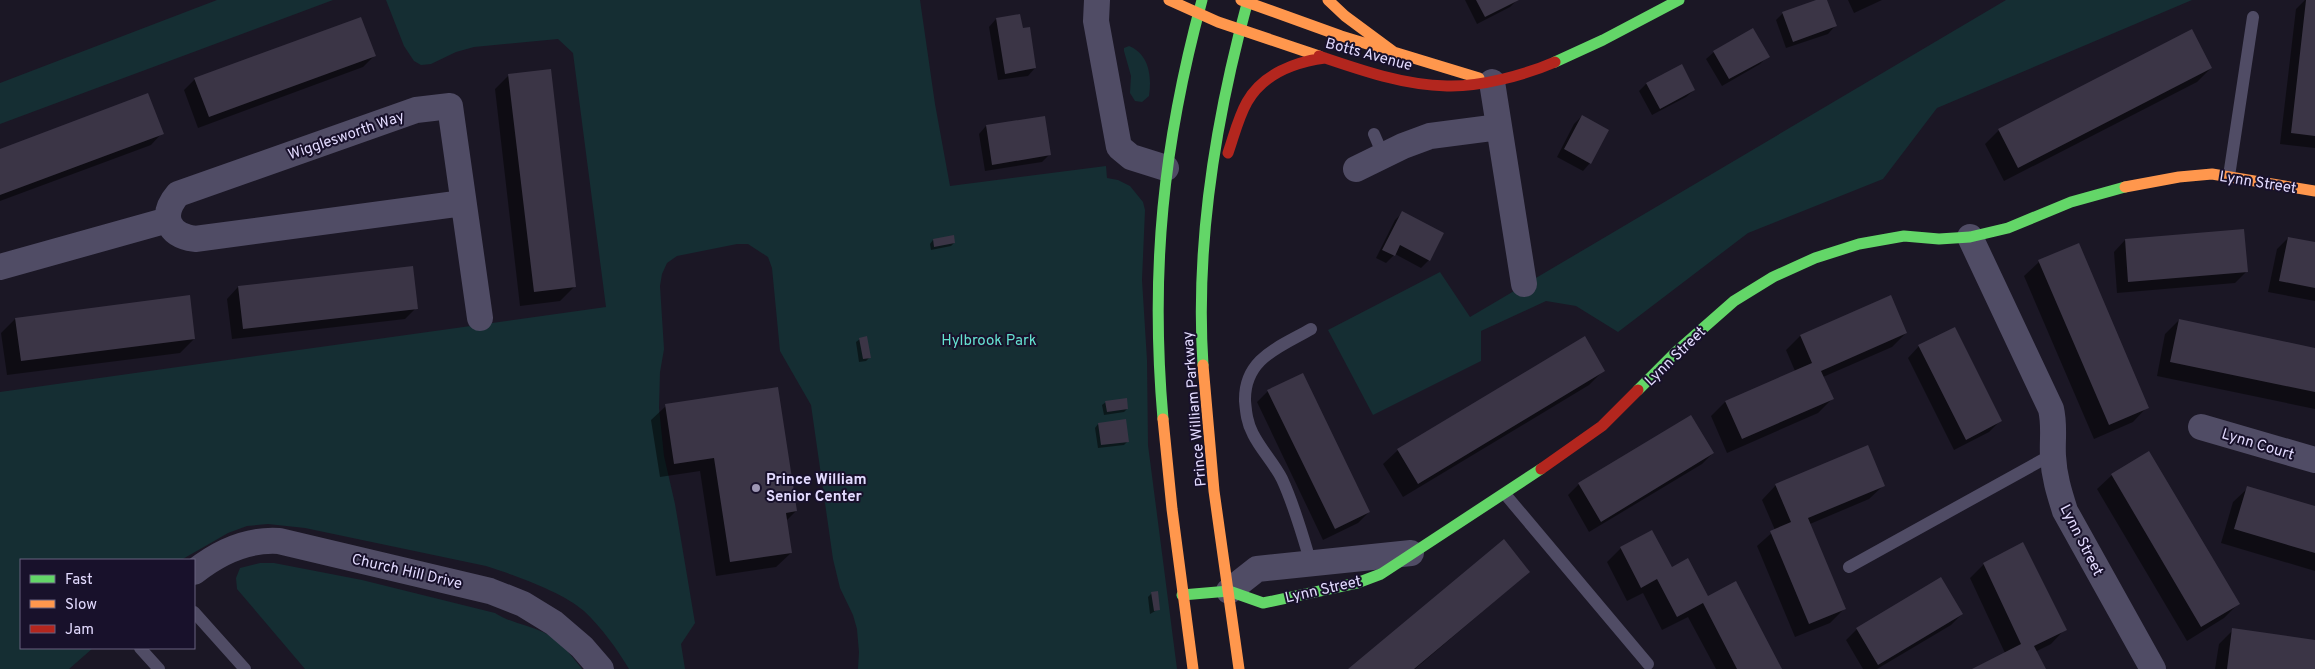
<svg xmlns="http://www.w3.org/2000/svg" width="2315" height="669" font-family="Overpass,sans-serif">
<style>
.green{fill:#152e33}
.shadow{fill:#0007}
.building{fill:#3b3546}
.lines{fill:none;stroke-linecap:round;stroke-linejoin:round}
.lane{stroke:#504c65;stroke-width:12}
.street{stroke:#504c65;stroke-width:26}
.fast{stroke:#63d668;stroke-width:11}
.slow{stroke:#ff974d;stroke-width:11}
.jam{stroke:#b3261e;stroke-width:11}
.poi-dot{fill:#9d96b3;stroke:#18112b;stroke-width:2}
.labels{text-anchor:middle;stroke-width:4;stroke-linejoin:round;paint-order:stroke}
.street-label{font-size:15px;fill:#e3dbff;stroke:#18112b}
.park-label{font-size:15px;fill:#65e1d0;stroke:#18112b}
.poi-label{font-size:15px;font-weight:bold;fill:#e3dbff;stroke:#18112b;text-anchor:start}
</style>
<rect width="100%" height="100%" fill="#1b1725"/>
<path class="green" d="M217,0H333L0,124V83Z
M386,0H920L935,104L950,186L1106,166L1107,178L1118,180L1130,186L1143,202L1145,210L1142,280L1147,360L1148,445L1177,669H858L859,652L857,629L853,615L840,588L833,559L811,405L780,351L772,268L768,257L748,244H737L677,256L667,263L662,274L660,286L664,349L660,372L659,408L664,456L675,504L695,623L681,644L685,669H629C617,649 602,628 584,611C563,592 514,575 486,566L305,528L268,524L247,526L228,533L181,560H21V648H93L69,669H0V392L606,307L573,53L558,39L474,47L456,52L431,64L421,65L414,61L404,46Z
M2006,0H2192L1937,108L1883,179L1748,233L1618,332L1576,306L1546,301L1481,331V361L1373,415L1328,330L1440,272L1470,317Z
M1129,46C1149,54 1152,76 1149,96L1142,102L1135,101L1130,93L1131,76L1124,51V48Z
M260,563H274L362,580L495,613C511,623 527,625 543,632C560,640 571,655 582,669H305L237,589L236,578L240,568Z"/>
<path class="shadow" d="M1465,0H1517L1510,7L1477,24Z
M1820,0H1826L1835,26L1828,34L1786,48L1776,20L1783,13Z
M1848,0H1882L1854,13Z
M2305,0H2315V148L2280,144L2296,9Z
M996,19L1022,29L1035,68L1028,76L998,80L989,27Z
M1714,52L1768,56L1760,64L1722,86L1706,59Z
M374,56L363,67L198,128L184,90L195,79Z
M2211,68L2197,82L2004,181L1985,144L1999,130Z
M509,75L574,287L560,301L520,306L495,89Z
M1646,84L1694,90L1686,97L1652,115L1639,91Z
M1582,116L1590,163L1583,171L1557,157L1574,124Z
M1044,117L1050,154L1042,162L985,171L979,134L986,126Z
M162,133L151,145L0,201V150Z
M1402,213L1429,260L1421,268L1395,254L1386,263L1376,258L1395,220Z
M2288,238L2315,244V301L2268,292L2277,249Z
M933,240L954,243L951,246L931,250L930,244Z
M2125,240L2246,272L2235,283L2117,293L2114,252Z
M2078,245L2147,407L2133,422L2094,439L2024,276L2039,262Z
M238,287L416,308L405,319L232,339L227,299Z
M1890,296L1906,333L1892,347L1823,377L1832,399L1818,413L1727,453L1711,416L1725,402L1795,371L1786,350L1800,336Z
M15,319L194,339L180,353L7,375L1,333Z
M2179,320L2315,349V409L2157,376L2165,334Z
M1584,338L1603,371L1589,385L1403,497L1383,464L1398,450Z
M860,339L869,358L866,361L859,362L856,342Z
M1919,346L2000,421L1989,432L1954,450L1908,358Z
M1268,391L1369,512L1358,523L1323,540L1257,402Z
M1106,402L1127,409L1124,412L1104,415L1102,405Z
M666,406L796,511L786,521L791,553L776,567L716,576L700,471L660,477L651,420Z
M1691,417L1713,453L1702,464L1589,532L1568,495L1579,484Z
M1098,424L1128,441L1124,445L1098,448L1095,428Z
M2149,453L2238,604L2224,618L2187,641L2097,489L2112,475Z
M1776,485H1884L1869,499L1810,524L1845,608L1830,623L1795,637L1757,546L1775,530L1762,500Z
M2248,488L2315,508V571L2221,543L2233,502Z
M1621,548L1707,598L1780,669H1716L1688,617L1662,630L1643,593L1627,601L1607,562Z
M1984,564L2065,629L2051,644L2035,652L2044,669H1974L2005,653L1970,578Z
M1529,572L1415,669H1350Z
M1152,593L1159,609L1150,614L1148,597Z
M1962,614L1951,625L1877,669H1863L1846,640L1857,629Z
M2233,630L2315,641V669H2215L2219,644Z"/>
<path class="building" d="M1476,0H1519L1485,17Z
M1816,0H1827L1837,26L1793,42L1782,12Z
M2306,0H2315V136L2291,133Z
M1020,14L1023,28L1030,27L1036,68L1005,74L996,18Z
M361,17L376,56L209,117L194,78Z
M1753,28L1770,57L1729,79L1713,51Z
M2192,29L2212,68L2018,168L1998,129Z
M1682,64L1695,90L1660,109L1646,83Z
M551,69L576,287L534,292L508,74Z
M148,93L164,134L0,195V149Z
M1582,115L1609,130L1591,164L1564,149Z
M1045,116L1051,155L992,165L986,125Z
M1402,211L1444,233L1430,261L1400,245L1395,256L1382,250Z
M2244,229L2248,272L2128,282L2125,239Z
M954,235L955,243L934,247L933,239Z
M2288,237L2315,242V288L2279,281Z
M2079,243L2149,408L2109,425L2038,260Z
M413,266L418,309L243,329L238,286Z
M190,295L195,339L21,361L15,318Z
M1891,295L1907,333L1821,371L1834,399L1742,439L1725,401L1812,363L1800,335Z
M2179,319L2315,348V392L2170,362Z
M1955,327L2002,421L1966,440L1918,345Z
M867,336L871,358L863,359L859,338Z
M1585,336L1605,371L1418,484L1397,449Z
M1303,373L1370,512L1335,529L1267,390Z
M778,387L797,511L786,513L792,553L730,562L714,458L674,464L665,404Z
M1127,398L1128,409L1107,412L1105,401Z
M1691,415L1714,453L1601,522L1578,483Z
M1126,419L1129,442L1101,445L1098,423Z
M1868,445L1885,486L1808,518L1846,609L1809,624L1770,531L1791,522L1775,484Z
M2149,451L2240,604L2201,627L2111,474Z
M2247,486L2315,506V553L2234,529Z
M1652,530L1672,567L1688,558L1708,596L1736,581L1782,669H1737L1703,603L1677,617L1657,579L1641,588L1620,547Z
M1504,539L1530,572L1414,669H1348Z
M2023,542L2067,630L2034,646L2046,669H1972L2021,644L1983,563Z
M1941,577L1963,614L1878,665L1856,628Z
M1158,591L1160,610L1154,611L1151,592Z
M2232,628L2315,640V669H2227Z"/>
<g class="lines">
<path class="lane" d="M1374,134L1383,155
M2229,176L2253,17
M1311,329C1280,347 1244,358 1245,401C1246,412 1247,423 1253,434C1261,450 1274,463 1282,479C1295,507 1303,537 1312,567
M1505,494L1648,664
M1849,567L2053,454
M194,612L245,669
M140,648L159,669"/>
<path class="street" d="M1097,0L1096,21L1119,147L1131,157L1166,168
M1492,82L1524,284
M1356,169L1403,146L1430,136L1499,127
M463,203L195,239C167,235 160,215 178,194L416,110L450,106L480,318
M1970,237L2051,409C2055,426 2052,440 2053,456C2054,476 2059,492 2065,511L2153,669
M0,267L168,220
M2201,427L2315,460
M194,572C218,553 248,539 279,541L490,591L523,604L554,623L582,647L601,669
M1229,591L1257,569L1411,553"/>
<path class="fast" d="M1555,62L1603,40L1679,0
M1203,365C1195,243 1216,117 1248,0
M1638,390L1676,352L1734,301L1773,277L1815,258L1859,244L1904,236L1939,239L1970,237L2008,228L2071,202L2125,187
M1163,419C1150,270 1163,144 1202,0
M1182,595L1229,591L1263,603L1357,583L1381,574L1541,469"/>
<path class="slow" d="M1169,0L1218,22L1319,56
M1241,0L1341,36L1479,78
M1328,0L1345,16L1395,53
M2125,187L2179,177L2212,174L2315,191
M1203,365L1214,491L1239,669
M1163,419L1172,509L1193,669"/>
<path class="jam" d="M1319,56C1360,70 1403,85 1447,86C1480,87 1525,75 1555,62
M1228,153C1234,136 1238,118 1247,102C1263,74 1295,62 1325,58
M1541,469L1602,426L1638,390"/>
</g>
<circle class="poi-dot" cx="756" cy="488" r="5"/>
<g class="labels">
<g class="street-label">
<text transform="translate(1369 54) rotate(15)" y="5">Botts Avenue</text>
<text transform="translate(346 135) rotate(-19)" y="5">Wigglesworth Way</text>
<text transform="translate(2258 182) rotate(9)" y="5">Lynn Street</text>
<text transform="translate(1675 356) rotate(-44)" y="5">Lynn Street</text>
<text transform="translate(1194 409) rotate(-95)" y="5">Prince William Parkway</text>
<text transform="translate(2258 444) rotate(17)" y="5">Lynn Court</text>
<text transform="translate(2082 540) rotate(63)" y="5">Lynn Street</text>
<text transform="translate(407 571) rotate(13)" y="5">Church Hill Drive</text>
<text transform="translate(1323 589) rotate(-13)" y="5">Lynn Street</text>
</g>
<g class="park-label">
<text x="989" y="345">Hylbrook Park</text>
</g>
<g class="poi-label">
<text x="766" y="484">Prince William<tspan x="766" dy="17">Senior Center</tspan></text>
</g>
</g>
<rect x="20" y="559" width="175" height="90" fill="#18112b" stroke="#696280"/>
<rect x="30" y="575" width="25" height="8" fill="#63d668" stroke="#696280"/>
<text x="65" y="584" font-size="15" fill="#e3dbff">Fast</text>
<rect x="30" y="600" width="25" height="8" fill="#ff974d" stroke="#696280"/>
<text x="65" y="609" font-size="15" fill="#e3dbff">Slow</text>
<rect x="30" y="625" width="25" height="8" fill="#b3261e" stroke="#696280"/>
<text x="65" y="634" font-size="15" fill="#e3dbff">Jam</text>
</svg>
